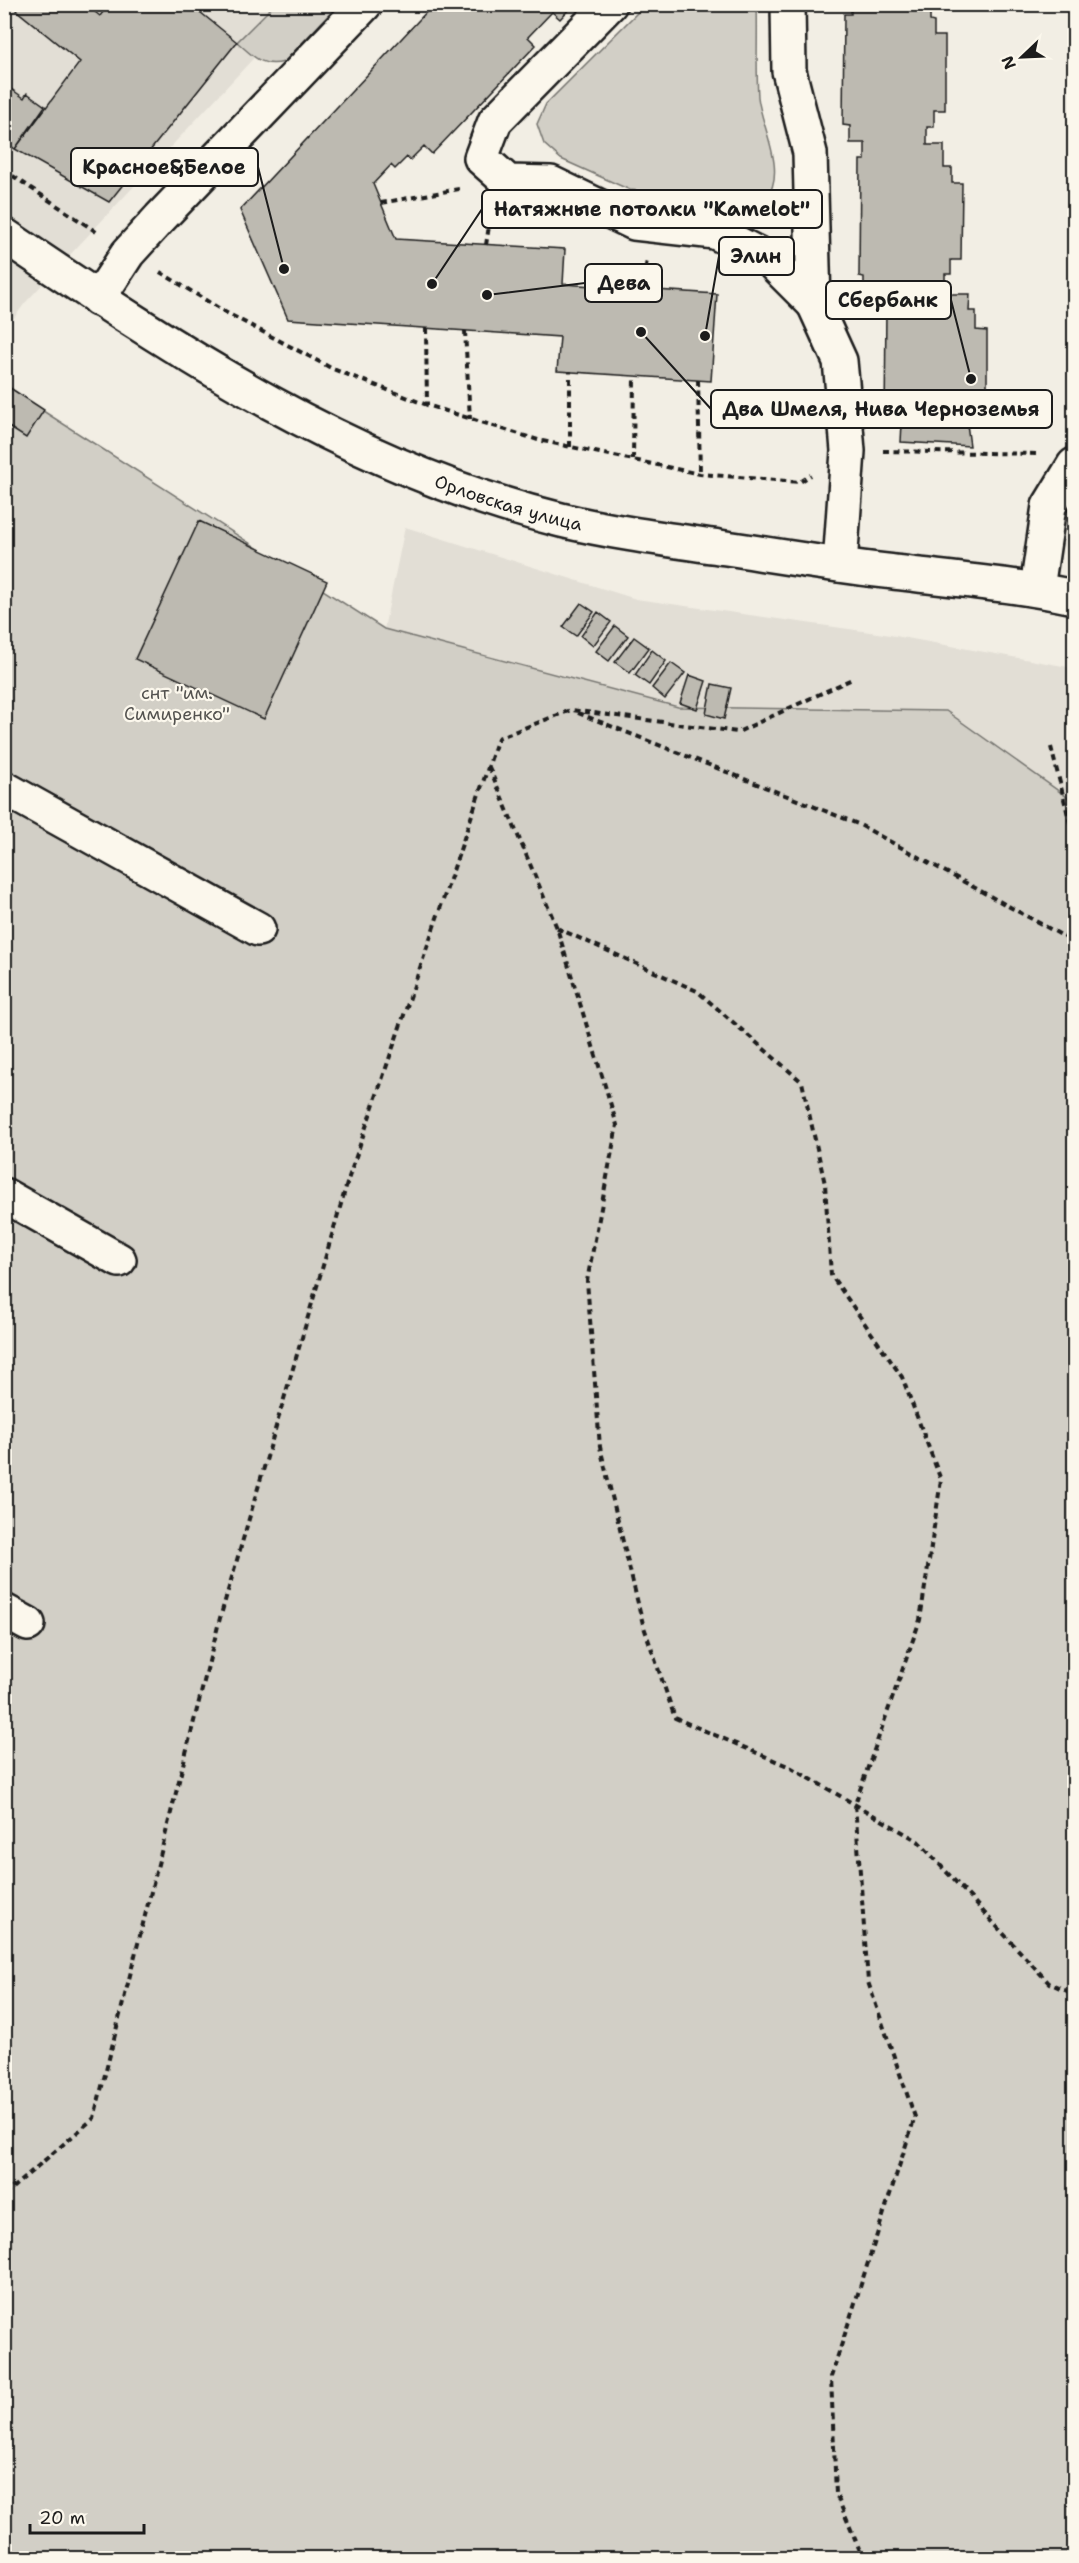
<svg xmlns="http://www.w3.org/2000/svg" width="1079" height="2563" font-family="'Shantell Sans',sans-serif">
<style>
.built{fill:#e2ded5}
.green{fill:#d2cfc6;stroke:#777671;stroke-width:1.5}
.building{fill:#bdbab1;stroke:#1c1c1c;stroke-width:1.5}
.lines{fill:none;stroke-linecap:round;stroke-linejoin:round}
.minor-casing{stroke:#1c1c1c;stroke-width:38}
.path{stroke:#1c1c1c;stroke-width:4;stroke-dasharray:6 4.5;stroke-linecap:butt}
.minor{stroke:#fbf7ec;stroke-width:33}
.labels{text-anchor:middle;stroke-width:4.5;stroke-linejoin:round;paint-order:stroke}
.street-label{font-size:18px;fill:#1c1c1c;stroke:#fbf7ec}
.park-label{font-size:18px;fill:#53524f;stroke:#fbf7ec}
.leader{fill:none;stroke:#1c1c1c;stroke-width:2}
.callout-dot{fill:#1c1c1c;stroke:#fbf7ec;stroke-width:2}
.callout{fill:#fbf7ec;stroke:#1c1c1c;stroke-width:2}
.callout-label{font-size:20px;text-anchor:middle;font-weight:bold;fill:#1c1c1c}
</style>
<rect width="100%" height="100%" fill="#f2eee4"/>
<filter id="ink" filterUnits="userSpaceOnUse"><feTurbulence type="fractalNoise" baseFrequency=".0167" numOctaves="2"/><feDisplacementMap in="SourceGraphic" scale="12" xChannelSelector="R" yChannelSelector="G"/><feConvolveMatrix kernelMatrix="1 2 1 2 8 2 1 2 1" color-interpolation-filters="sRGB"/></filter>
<g filter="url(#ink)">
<path class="built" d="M5,5H303L25,303L5,330Z
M405,527L636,599L884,634L1074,668V802L946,711L678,707L384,629Z"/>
<path class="green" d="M274,5V4L338,5L284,62C262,68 253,56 237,42Z
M645,5H757C758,35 756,66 758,97C761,126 788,172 766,198L751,201L630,190L561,159L544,144L537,124L546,104Z
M4,386L384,629L678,707L946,711L1074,802V2558H5Z"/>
<path class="building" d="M20,4H85L100,16L109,4H190L237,42L109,202L15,149L80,62L16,10Z
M434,4H574L560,19L552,12L528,37L536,45L432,154L424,146L410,160L407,157L395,169L391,165L373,184L396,239L565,249L563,284L717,294L711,381L557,371L560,337L288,319L240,210Z
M851,4H930V21L934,22V36H945V110H934V127H927V145H944V168H952V183H962L961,260H951V274H945V294H970L969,311H976V330L987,331V403H975V425L967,424L970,446L901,442L902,423H885L886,307H893V294H864V277L859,276L860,160H865V143H850V126L843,125L844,14H851Z
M4,84L24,98L27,93L45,106L15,149L4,141Z
M4,384L44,410L26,438L4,424Z
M199,521L327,581L264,719L135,659Z
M581,603L594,612L576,636L563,627Z
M598,612L611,622L593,646L581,636Z
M615,626L628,636L609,661L596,651Z
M634,637L649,648L630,673L615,662Z
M652,650L666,661L649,685L635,675Z
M671,663L685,673L665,699L652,688Z
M689,675L706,681L697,709L680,703Z
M712,684L731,688L724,719L706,714Z"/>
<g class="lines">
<defs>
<g id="minor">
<path d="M610,4L495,121L481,158L508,182L551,183L634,223L715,232L770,260L814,304"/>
<path d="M788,4L789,71L810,153L814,304L840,361L845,415L848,451L840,565"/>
<path id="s1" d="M4,235C177,352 356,470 561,520C615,533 671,540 726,548C779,556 833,565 886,571C949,579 1012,584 1074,597"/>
<path d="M98,299L128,253L160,218L365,4"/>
<path d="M1037,589L1049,506L1074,465"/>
<path d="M4,788L258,929"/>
<path d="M4,1195L119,1260"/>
<path d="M4,1611L28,1624"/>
</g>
</defs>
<use href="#minor" class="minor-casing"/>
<path class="path" d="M4,170L98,233
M381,203L459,189
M486,245L491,213
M160,272L225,312L333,369L427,405L538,440L700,474L800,482L811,475
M642,289L647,260
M426,328L427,405
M465,331L470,419
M698,380L700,474
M570,447V371
M883,451L1038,454
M633,460L634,376
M578,713L858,824L1074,942
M1051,747L1074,839
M489,767L557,928L617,1125L587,1281L600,1447L643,1624L675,1718L790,1767L918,1841L1049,1983L1074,1994
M557,928L697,991L802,1082L825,1184L831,1275L902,1377L941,1480L920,1620L855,1804L868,1982L915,2117L831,2377L836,2494L863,2558
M4,2195L94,2118L220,1618L348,1180L498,738L571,710L738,732L852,679"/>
<use href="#minor" class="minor"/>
</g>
</g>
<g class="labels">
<g class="street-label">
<text dy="6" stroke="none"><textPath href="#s1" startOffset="574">Орловская улица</textPath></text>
</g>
<g class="park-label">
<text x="177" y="699">снт "им.<tspan x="177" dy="21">Симиренко"</tspan></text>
</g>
</g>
<path class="leader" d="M284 269L258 167M432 284L482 209M705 336L719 256M487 295L585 283M971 379L951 300M641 332L711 409"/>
<g class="callout-dot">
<circle cx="284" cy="269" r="6"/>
<circle cx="432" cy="284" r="6"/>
<circle cx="705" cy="336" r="6"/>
<circle cx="487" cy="295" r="6"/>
<circle cx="971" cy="379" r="6"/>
<circle cx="641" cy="332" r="6"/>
</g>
<g class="callout">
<rect x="71" y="148" width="187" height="38" rx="6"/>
<rect x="482" y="190" width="340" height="38" rx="6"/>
<rect x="719" y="237" width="75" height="38" rx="6"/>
<rect x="585" y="264" width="77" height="38" rx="6"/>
<rect x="826" y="281" width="125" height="38" rx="6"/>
<rect x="711" y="390" width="341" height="38" rx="6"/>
</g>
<g class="callout-label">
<text x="164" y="174">Красное&amp;Белое</text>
<text x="652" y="216">Натяжные потолки "Kamelot"</text>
<text x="756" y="263">Элин</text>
<text x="624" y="290">Дева</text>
<text x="888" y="307">Сбербанк</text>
<text x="881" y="416">Два Шмеля, Нива Черноземья</text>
</g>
<rect width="1079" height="2563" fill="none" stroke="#fbf7ec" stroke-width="24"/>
<rect x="12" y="12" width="1055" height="2539" fill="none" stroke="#1c1c1c" stroke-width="2" filter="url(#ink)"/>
<g transform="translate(1022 57) rotate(247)" stroke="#fbf7ec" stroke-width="4.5" paint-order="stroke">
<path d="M0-4.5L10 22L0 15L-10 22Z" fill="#1c1c1c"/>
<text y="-9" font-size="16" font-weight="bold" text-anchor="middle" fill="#1c1c1c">N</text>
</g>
<path d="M30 2524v9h114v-9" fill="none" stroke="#1c1c1c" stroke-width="3"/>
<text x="39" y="2524" font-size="18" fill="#1c1c1c" stroke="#fbf7ec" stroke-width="4.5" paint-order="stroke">20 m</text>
</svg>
